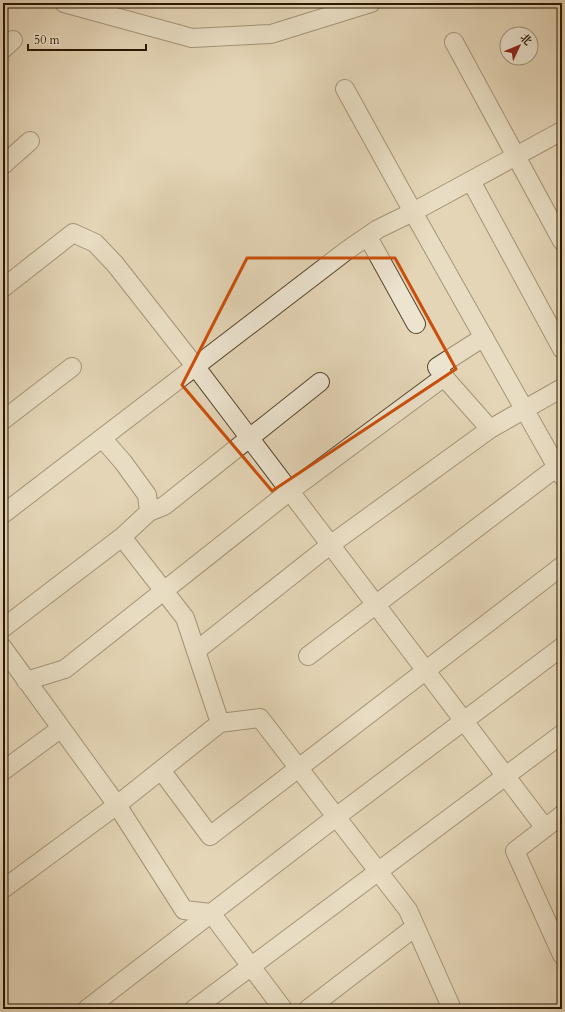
<svg xmlns="http://www.w3.org/2000/svg" width="565" height="1012" font-family="Cardo,'Noto Serif SC',serif">
<style>
.lines{fill:none;stroke-linecap:round;stroke-linejoin:round}
.minor-casing{stroke:#58462e;stroke-width:20}
.minor{stroke:#ede4d0;stroke-width:18}
.marked{fill:none;stroke:#cb4f0a;stroke-width:3;stroke-linejoin:round}
</style>
<rect width="100%" height="100%" fill="#e4d5b7"/>
<filter id="stains"><feTurbulence type="fractalNoise" baseFrequency=".005" numOctaves="4"/><feColorMatrix values="0 0 0 0 .2 0 0 0 0 .09 0 0 0 0 .02 0 0 0 .5 -.17"/></filter>
<radialGradient id="worn" r=".72"><stop offset=".6" stop-color="#630" stop-opacity="0"/><stop offset="1" stop-color="#630" stop-opacity=".3"/></radialGradient>
<g class="lines">
<defs>
<path id="minor" d="M64,3L192,38L271,34L371,3
M454,42L562,241
M3,49L13,40
M345,89L413,212L562,476
M3,165L30,141
M471,181L562,349
M368,237L416,324
M3,288L73,233L95,243L115,264L195,366L545,828
M484,337L437,367L444,377L490,429
M3,420L72,367
M149,512L164,506L320,382
M3,514L346,251L378,229L413,212L562,131
M3,628L122,537L149,512L147,495L123,462L102,438
M3,648L117,805L184,910L211,913L283,1009
M196,651L330,545L490,429L562,388
M308,656L557,467
M26,681L65,669L290,491L444,377
M220,723L260,718L408,910L452,1009
M161,770L210,836L562,566
M3,771L60,729
M562,815L515,851L562,955
M3,889L117,805L220,723L185,618L122,537
M87,1009L336,817L562,647
M194,1009L562,734
M308,1009L415,927"/>
</defs>
<use href="#minor" class="minor-casing"/>
<use href="#minor" class="minor"/>
</g>
<path d="M0 0H565V1012H0ZM247,258H395L456,369L272,491L182,385Z" fill="#e4d5b7" fill-opacity=".55" fill-rule="evenodd"/>
<path class="marked" d="M247,258H395L456,369L272,491L182,385Z"/>
<rect width="565" height="1012" fill="none" stroke="#e4d5b7" stroke-width="16"/>
<rect x="4" y="4" width="557" height="1004" fill="none" stroke="#291700" stroke-width="2"/>
<rect x="8" y="8" width="549" height="996" fill="none" stroke="#291700"/>
<g transform="translate(519 46) rotate(46)"><circle r="19" fill="#ede4d0" stroke="#9f927d"/>
<path d="M0-3L7 15L0 10L-7 15Z" fill="#8f2418"/>
<text y="-6" font-size="11" font-weight="bold" text-anchor="middle" fill="#291700">北</text>
</g>
<path d="M28 44v6h118v-6" fill="none" stroke="#291700" stroke-width="2"/>
<text x="34" y="44" font-size="12" fill="#291700" stroke="#ede4d0" stroke-width="3" paint-order="stroke">50 m</text>
<rect width="100%" height="100%" filter="url(#stains)"/>
<rect width="100%" height="100%" fill="url(#worn)"/>
</svg>
